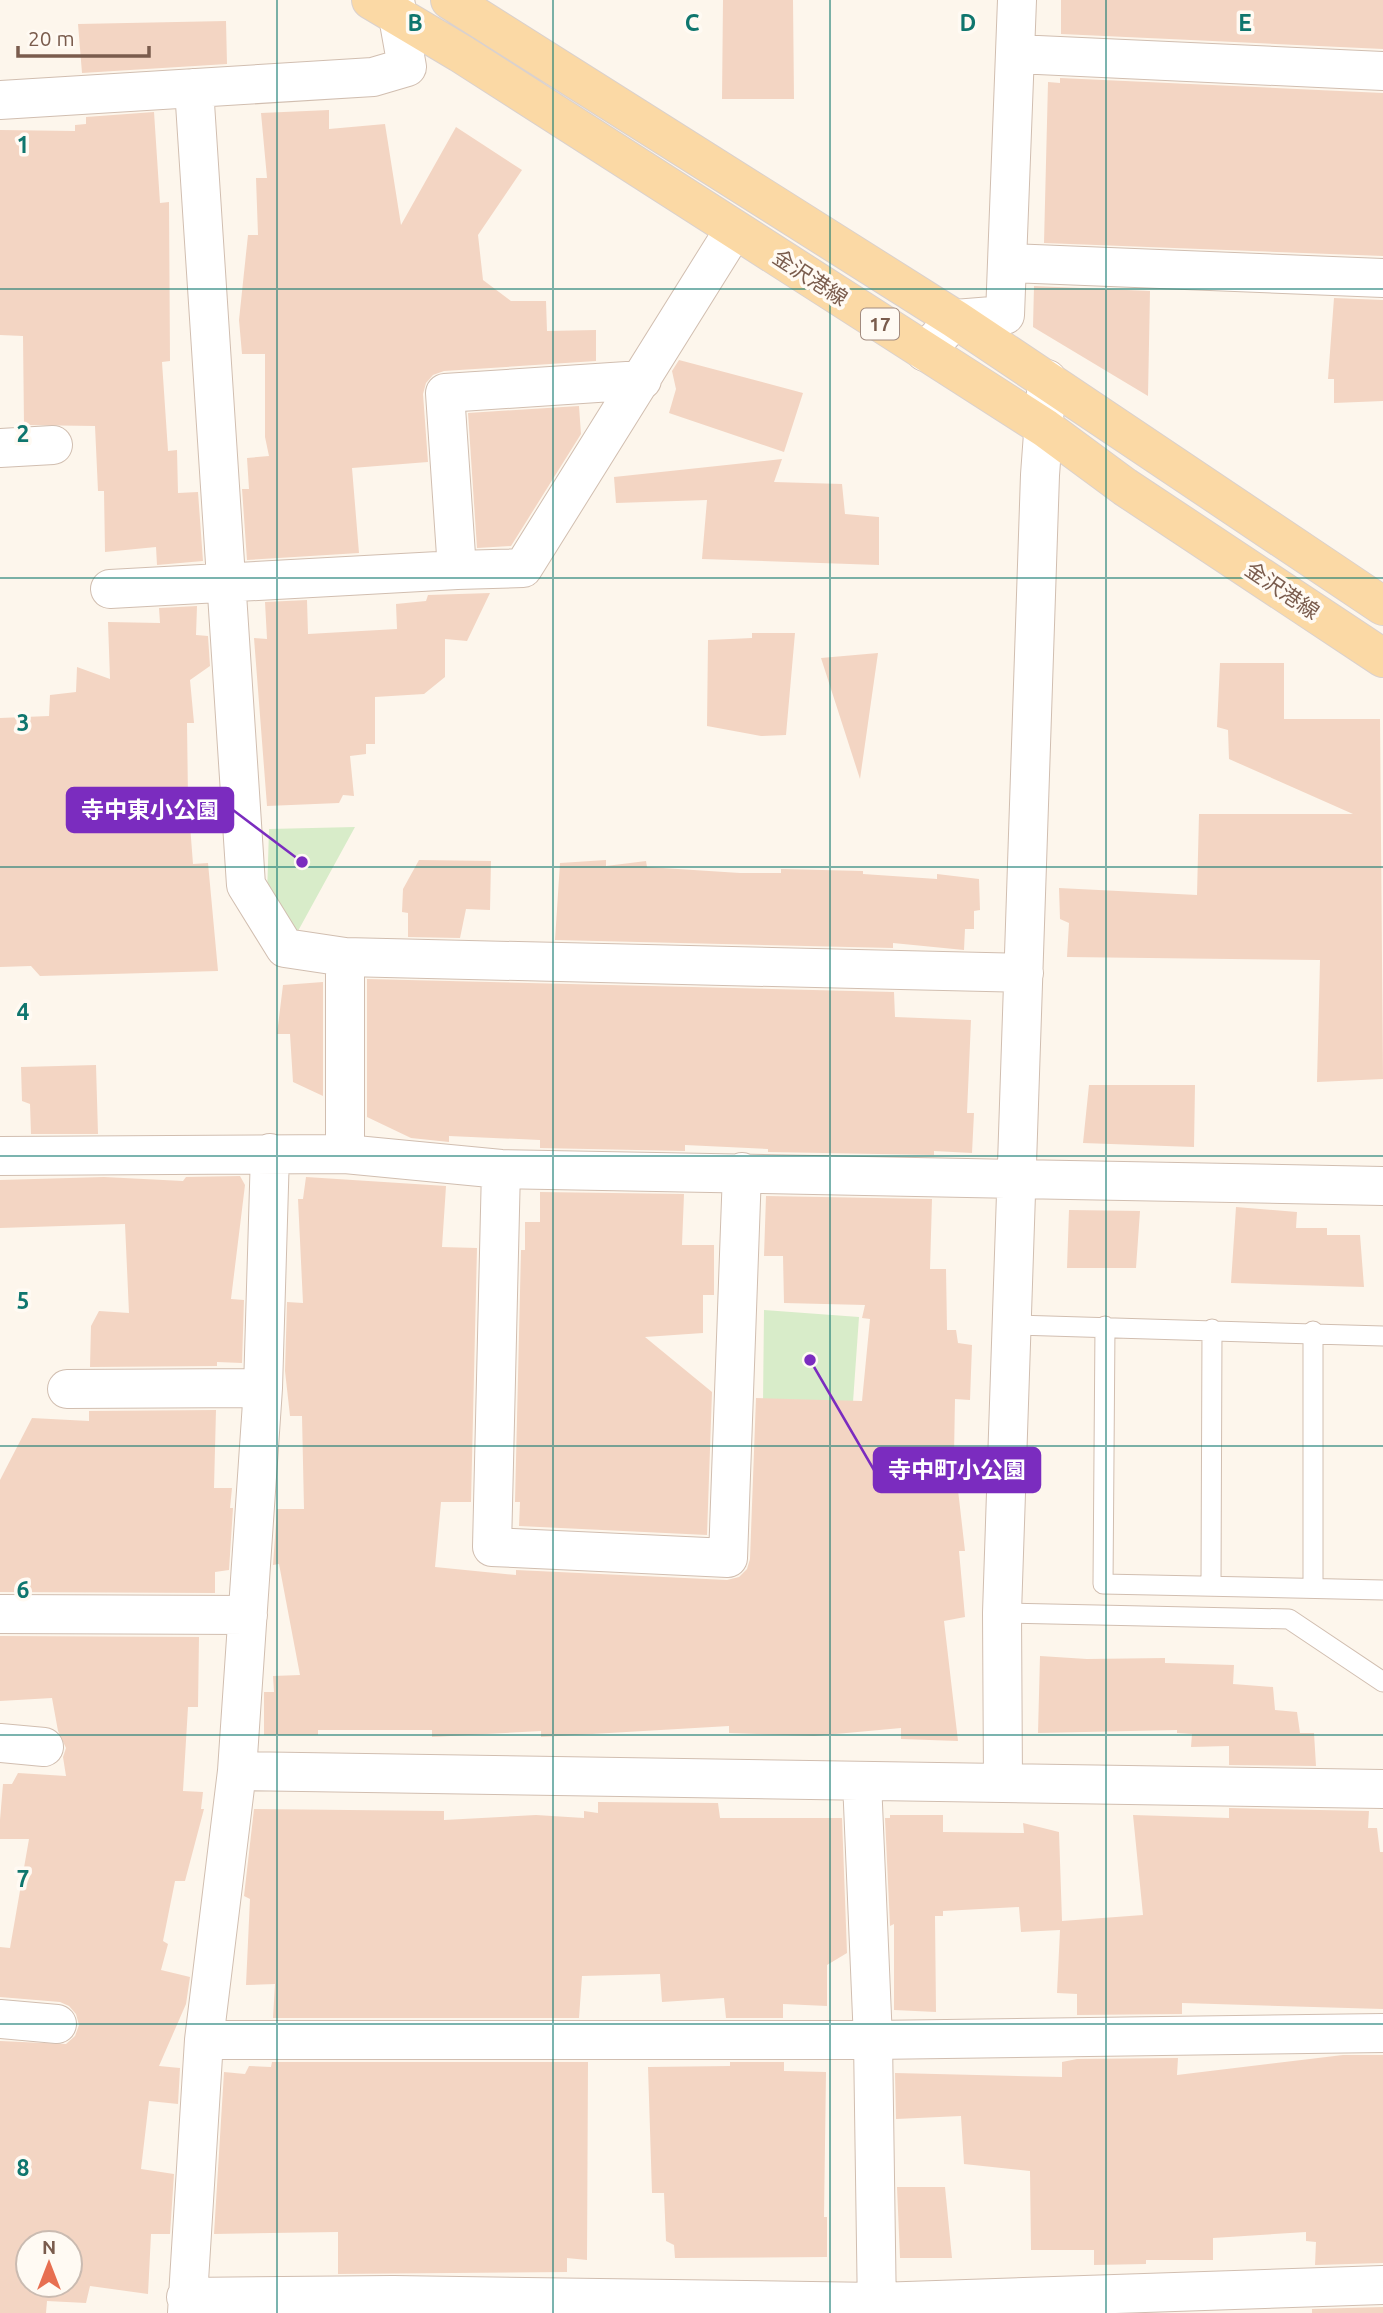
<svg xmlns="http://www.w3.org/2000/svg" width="1383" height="2313" font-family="Ubuntu,'Noto Sans JP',sans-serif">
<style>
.green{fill:#d8ecc9}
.building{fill:#f3d5c3;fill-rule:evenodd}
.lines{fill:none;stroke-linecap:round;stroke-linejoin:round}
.service-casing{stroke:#d1beb0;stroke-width:21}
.minor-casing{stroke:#d1beb0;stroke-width:40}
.primary-casing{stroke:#dad1cd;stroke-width:40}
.service{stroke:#fff;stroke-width:19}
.minor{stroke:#fff;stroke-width:38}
.primary{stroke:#fbd9a5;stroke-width:38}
.grid{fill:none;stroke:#0f766e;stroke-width:2;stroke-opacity:0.55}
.labels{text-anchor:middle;stroke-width:7;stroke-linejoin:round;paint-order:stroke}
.shield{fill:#fffaf3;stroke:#a28b7f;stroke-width:2}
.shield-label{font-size:19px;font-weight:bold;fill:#7a5c4d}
.street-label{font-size:21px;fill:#7a5c4d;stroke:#fffaf3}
.grid-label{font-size:23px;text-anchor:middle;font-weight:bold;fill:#0f766e;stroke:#fffaf3;stroke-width:7;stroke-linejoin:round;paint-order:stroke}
.leader{fill:none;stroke:#7b2cbf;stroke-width:2.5}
.callout-dot{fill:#7b2cbf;stroke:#fffaf3;stroke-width:2.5}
.callout{fill:#7b2cbf;stroke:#7b2cbf;stroke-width:2.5}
.callout-label{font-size:23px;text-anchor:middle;font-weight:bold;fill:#fff}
</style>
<rect width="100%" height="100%" fill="#fdf6ec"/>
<path class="green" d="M355,827L298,931L267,895L269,829Z
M764,1310L859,1317L853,1402L763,1404Z"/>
<path class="building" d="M723,0H793L794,99H722Z
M1061,0H1383V49L1061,34Z
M226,21L227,64L82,73L78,24Z
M1060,78L1383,93V256L1044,243L1048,82L1060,83Z
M329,110V129L385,124L401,225L456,127L522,170L478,235L483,280L511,301H546L547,331L596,330V361L444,371L433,375L426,383L423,394L428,462L352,468L359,553L247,560L242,489H249L247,458L269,456L265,437V354H242L239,320L248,235H258L256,178H267L261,113Z
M154,112L160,203L169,202L170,361L162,362L168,451L177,450L178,493L198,492L203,561L157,565L156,547L105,552L104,491H98L95,426L24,425L23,336L0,335V130L75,131V125L86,124V117Z
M1034,286L1150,291L1148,396L1033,327Z
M1334,298L1383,300V401L1334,403V379H1328Z
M679,360L803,393L784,452L669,413L676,389L672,371Z
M579,406L581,434L511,546L477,548L468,413Z
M782,459L774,482L842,484L845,514L879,517V565L702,559L707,500L616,503L614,477Z
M490,593L467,641L445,639V677L424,694L375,697V744H366V754L350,756L354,796L343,795L339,803L267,806L254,638L267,639L265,602L307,600L308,634L397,629L396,604L426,601L428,595Z
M197,606L196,635L208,636L210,666L190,680L194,723H187L188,799L193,864L208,863L218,971L40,976L31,966L0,967V718L49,716L50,695L76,692L77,667L110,679L108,622L160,623L159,608Z
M752,633H795L786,735L761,736L707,726L708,640L752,638Z
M878,653L860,779L821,658Z
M1220,663H1284V719H1380L1383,1079L1317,1082L1320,960L1067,957L1069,923L1060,919L1059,888L1197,895L1199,814H1353L1229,759L1228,730L1217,727Z
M419,860L491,861L490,910L466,909L460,938L408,937V913L402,912L403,889Z
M606,860V866L646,861L647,867L740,873H781V869L863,871V874L937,879V874L979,879L980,910L974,911V929H965L964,950L893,943V948L555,940L560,863Z
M367,979L894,992L895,1017L971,1020L967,1113H974L972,1153L934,1151V1155L768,1152V1149L685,1145V1151L540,1148V1140L449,1136V1142L411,1138L367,1117Z
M323,982V1096L293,1082L290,1034H277L283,985Z
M96,1065L98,1134H31L30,1104L22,1101L21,1067Z
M1089,1085H1195L1194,1147L1083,1143Z
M240,1176L245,1185L231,1299L244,1300L242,1363L217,1362V1366L90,1367L91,1326L99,1311L129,1313L125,1224L0,1228V1180L104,1177L183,1181L186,1177Z
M306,1177L446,1186L442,1247L477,1248L471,1502H441L435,1567L516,1575V1570L727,1580L739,1577L747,1569L750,1559L756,1398L862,1401L870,1319L862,1318L865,1305L784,1303L783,1256H764L766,1196L932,1199L930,1269H946L947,1330H956L958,1343L972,1345L970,1400L955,1399L954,1455L965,1551H959L965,1617L944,1621L958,1741L901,1739V1728L814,1736L729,1733V1726L541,1737V1731L432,1737V1730H318V1735H264V1692H274L273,1676L300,1675L279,1564L273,1565L277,1509H304L302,1416H290L285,1371L287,1302L303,1303L298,1199H303Z
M540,1192L684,1194L682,1245H714V1295H703V1333L645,1337L712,1392L707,1535L519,1526L520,1502H515L521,1250H525V1222H540Z
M1236,1207L1297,1212L1296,1228H1327V1235H1360L1364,1287L1231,1283Z
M1069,1210L1140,1211L1136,1268H1067Z
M216,1410L214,1488H232L230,1508H233L229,1570L215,1572V1593L0,1592V1480L32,1418L89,1421V1411Z
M0,1636L199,1637L198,1707H188L183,1791L203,1792L201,1809H204L185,1881H175L163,1941L168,1944L161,1970L190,1977L186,2004L159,2066L180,2068L178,2104L149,2101L141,2169L174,2174L170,2234H151L148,2294L90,2286L86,2303L47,2301L46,2313H0V2041L66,2044L75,2036L79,2025L76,2014L69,2006L60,2002L0,1997V1947L10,1948L29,1839H0V1820L3,1784H12L18,1773L66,1776L63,1757L66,1748L58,1731L52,1698L0,1701ZM28,2243H70V2285H28Z
M1040,1656L1087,1659L1165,1658V1663L1234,1665L1233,1684L1273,1687L1275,1710L1297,1712L1300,1733H1314L1316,1766L1229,1765V1746L1191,1747L1192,1734L1177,1733V1730L1038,1733Z
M598,1802L718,1803L720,1818H842L847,1953L827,1965V2006L783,2004V2018H726L724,1998L662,2002L660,1974L582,1976L579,2018H273L275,1984L246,1985L250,1899L244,1896L254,1809L444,1811V1820L536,1815L584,1818V1811L598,1813Z
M1229,1808L1369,1811L1368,1828H1377L1380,1852H1383V2009L1182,2003V2014L1077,2015V1994L1057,1993L1060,1930L1021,1932L1019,1907L943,1911V1916H935L936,2012L894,2010V1924L890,1926L885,1818H890V1815H943V1832L1024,1833L1023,1823L1059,1832L1062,1921L1143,1915L1133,1815L1229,1818Z
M1343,2055H1383V2263L1315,2265L1316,2242L1306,2241V2232L1213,2238V2260H1146V2264L1094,2265V2250H1031L1030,2171L964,2164L961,2116L896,2119L895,2073L1062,2077V2062L1077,2059L1178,2058L1177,2075Z
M272,2062H588L587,2260L567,2258V2272L338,2274V2232L214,2234L224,2072L245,2074L249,2066L271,2067Z
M730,2062H784V2071L826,2072L824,2217H827V2257L675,2258L674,2245L666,2241L664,2193H652L648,2067L730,2066Z
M897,2187H945L952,2258H900Z
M1383,2307V2313H1312V2309Z"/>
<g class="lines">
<defs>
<path id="service" d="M1013,1325L1383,1336
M1105,1326L1103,1584L1383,1590
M1313,1331V1588
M1211,1586L1212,1329
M1002,1613L1289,1619L1383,1682"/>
<path id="minor" d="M1016,54L1383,71
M194,88L246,885L285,948L345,957V1154
M0,100L373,77L407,67L395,0
M1007,263L1383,278
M925,352L955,319L1005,315L1017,0
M0,448L53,445
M457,570L523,568L734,230
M110,589L457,570L445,393L642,380
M345,957L1024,973
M0,1156L345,1154L501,1169L1383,1186
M501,1169L492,1547L728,1558L742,1172
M67,1389L263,1388
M0,1614L248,1615
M0,1743L44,1747
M237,1771L1383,1789
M862,1781L873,2040L877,2313
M1003,1781L1002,1613L1040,475L1047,379
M0,2019L57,2024
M204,2040H873L1383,2033
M186,2297L393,2295
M187,2313L204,2040L237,1771L263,1388L270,1153
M393,2313V2295L877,2302L1383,2285"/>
<path id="primary" d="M371,0L460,53L1045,428L1125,487L1383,658
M450,0L955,319L1383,606"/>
</defs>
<use href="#service" class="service-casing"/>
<use href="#minor" class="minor-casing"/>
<use href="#primary" class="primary-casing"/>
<use href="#service" class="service"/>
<use href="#minor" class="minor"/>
<use href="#primary" class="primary"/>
</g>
<path class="grid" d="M277,0V2313M553,0V2313M830,0V2313M1106,0V2313M0,289H1383M0,578H1383M0,867H1383M0,1156H1383M0,1446H1383M0,1735H1383M0,2024H1383"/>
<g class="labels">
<rect class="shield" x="861" y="308.5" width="38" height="31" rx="5"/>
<g class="shield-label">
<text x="880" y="331">17</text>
</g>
<g class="street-label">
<text transform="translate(810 278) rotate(33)" y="7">金沢港線</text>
<text transform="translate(1282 591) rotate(34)" y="7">金沢港線</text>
</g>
</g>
<g class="grid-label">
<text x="415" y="31">B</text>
<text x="692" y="31">C</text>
<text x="968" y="31">D</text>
<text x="1245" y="31">E</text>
<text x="23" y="153">1</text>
<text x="23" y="442">2</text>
<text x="23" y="731">3</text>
<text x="23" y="1020">4</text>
<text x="23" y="1309">5</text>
<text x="23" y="1598">6</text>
<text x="23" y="1887">7</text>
<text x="23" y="2176">8</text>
</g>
<path class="leader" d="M302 862L233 810M810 1360L874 1470"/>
<g class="callout-dot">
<circle cx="302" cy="862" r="7"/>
<circle cx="810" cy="1360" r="7"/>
</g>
<g class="callout">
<rect x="67" y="788" width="166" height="44" rx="7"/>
<rect x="874" y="1448" width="166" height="44" rx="7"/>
</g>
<g class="callout-label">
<text x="150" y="818">寺中東小公園</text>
<text x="957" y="1478">寺中町小公園</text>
</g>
<g transform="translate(49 2264)"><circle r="33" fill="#fffaf3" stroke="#cabbb1" stroke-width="2"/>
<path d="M0-5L12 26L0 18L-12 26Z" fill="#e76f51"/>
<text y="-10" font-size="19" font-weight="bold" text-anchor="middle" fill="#7a5c4d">N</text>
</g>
<path d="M18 46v10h131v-10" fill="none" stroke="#7a5c4d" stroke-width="3.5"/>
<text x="28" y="46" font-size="21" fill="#7a5c4d" stroke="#fffaf3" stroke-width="5" paint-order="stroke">20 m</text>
</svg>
